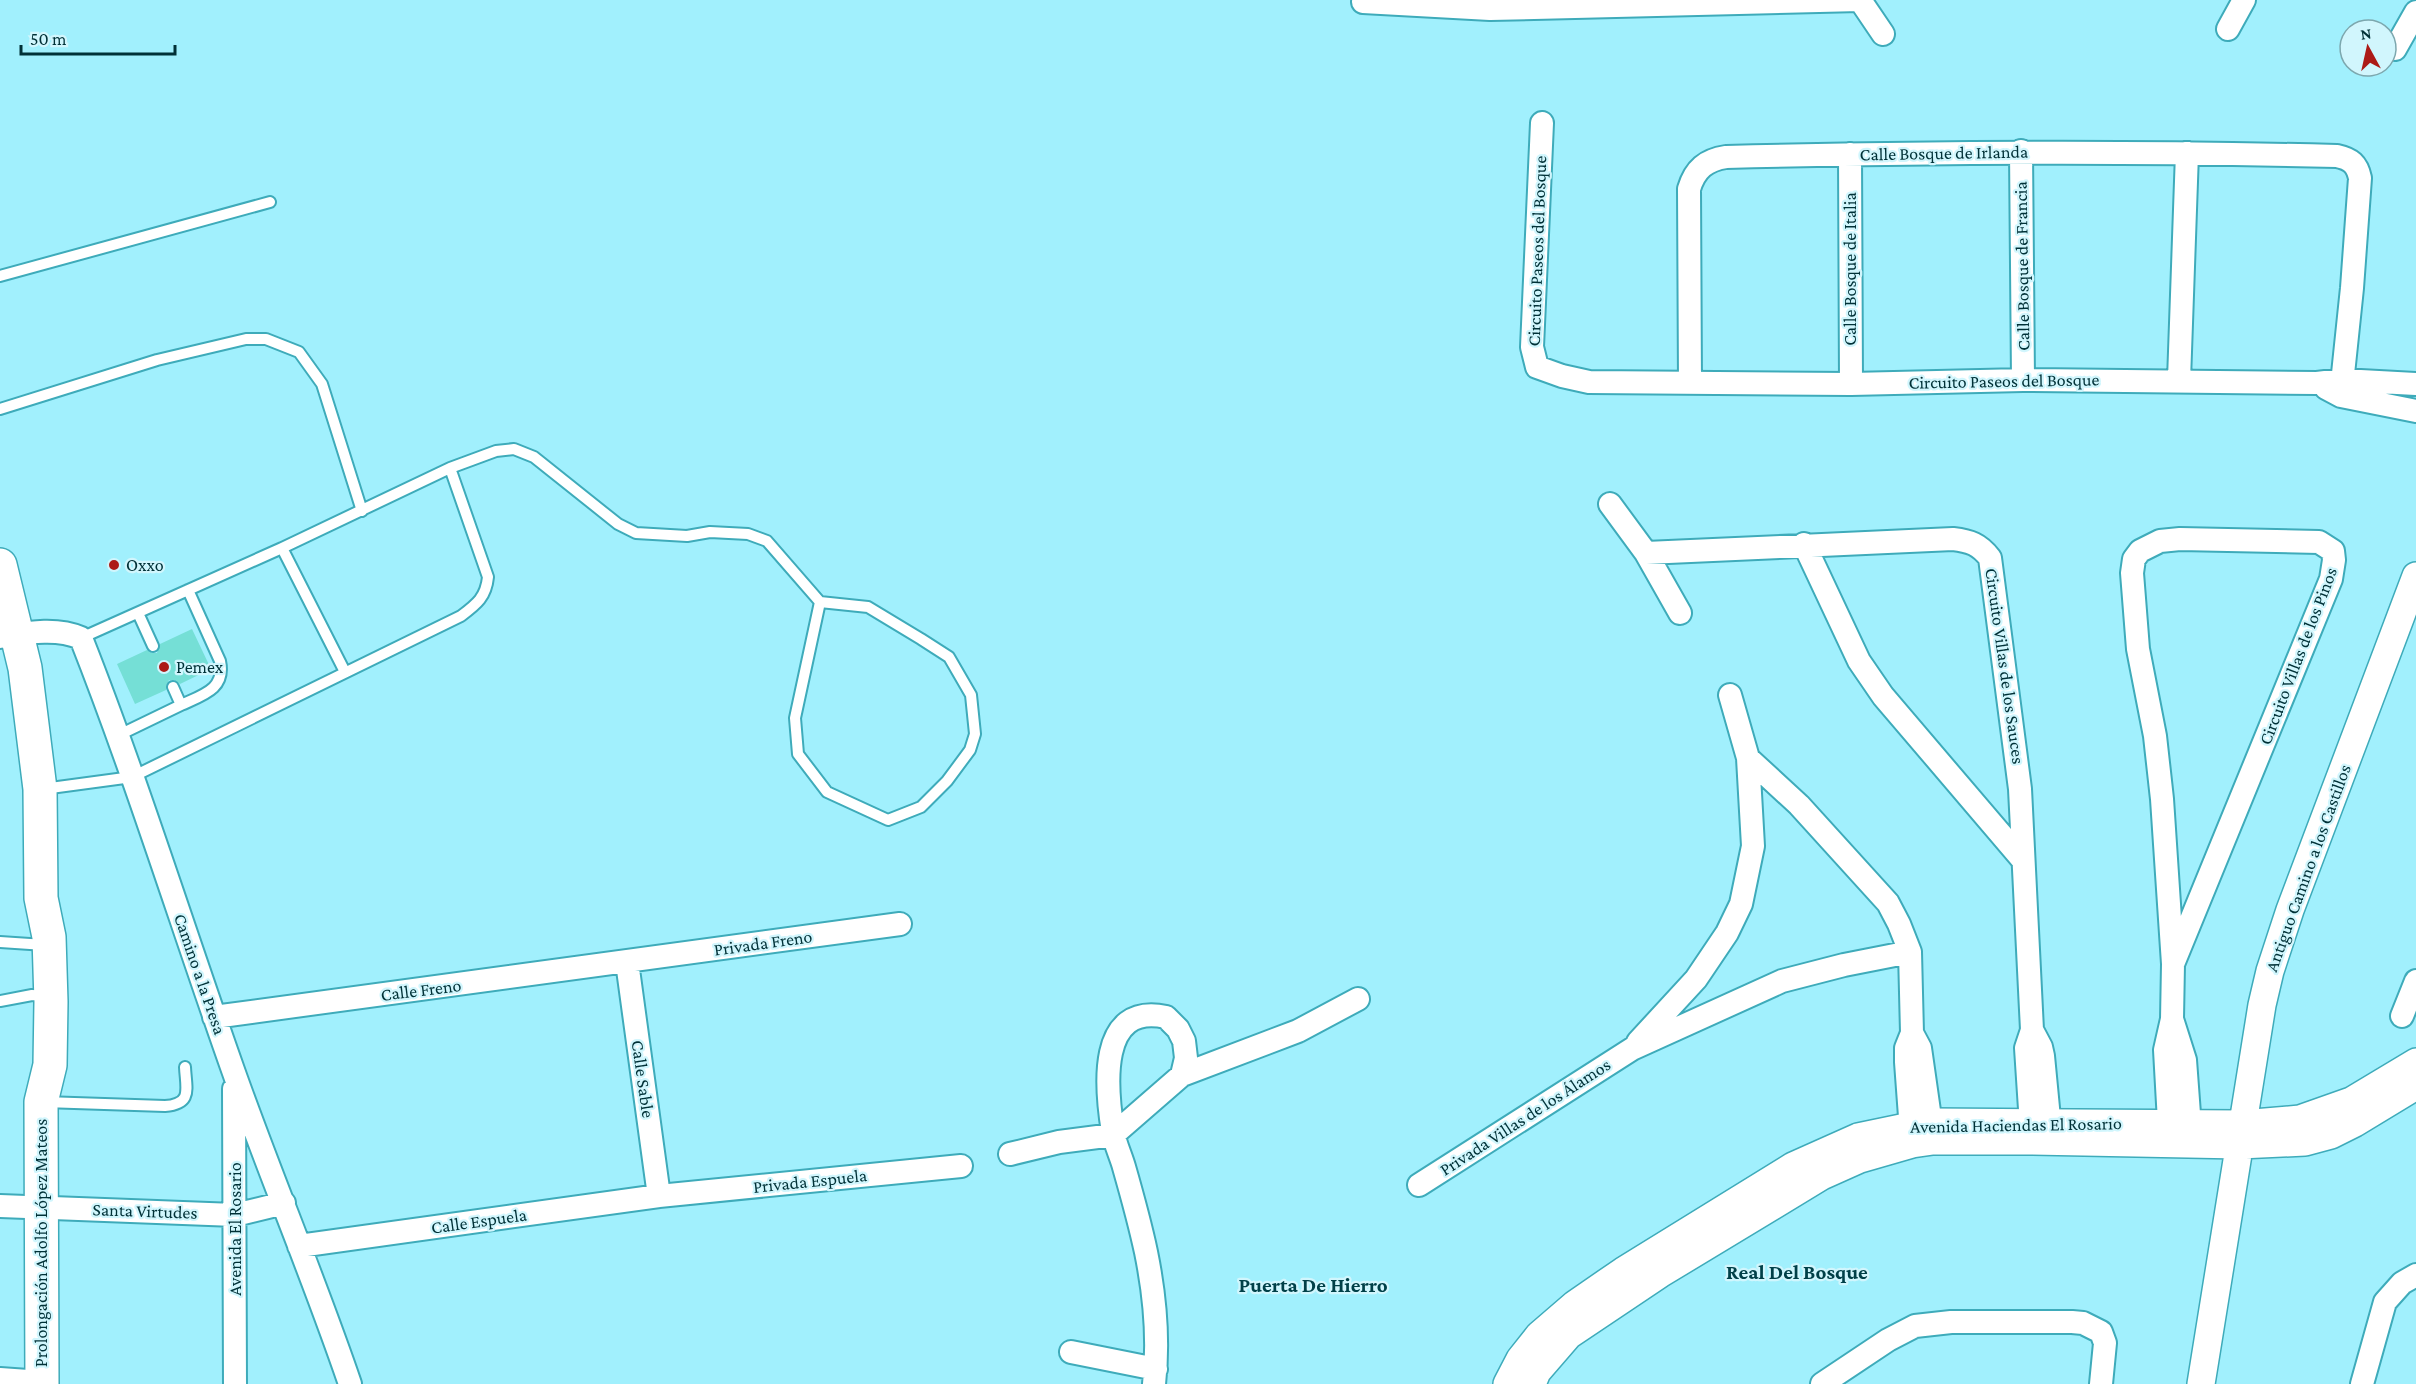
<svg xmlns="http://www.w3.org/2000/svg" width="2416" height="1384" font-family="'Crimson Pro',serif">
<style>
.building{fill:#75dfd6}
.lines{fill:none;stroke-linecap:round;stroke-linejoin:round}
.service-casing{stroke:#3eabba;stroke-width:14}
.minor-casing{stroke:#3eabba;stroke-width:26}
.tertiary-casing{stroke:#3eabba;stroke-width:30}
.primary-casing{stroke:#3eabba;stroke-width:36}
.service{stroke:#fff;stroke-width:10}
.minor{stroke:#fff;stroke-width:22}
.tertiary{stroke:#fff;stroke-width:27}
.primary{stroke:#fff;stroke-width:33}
.poi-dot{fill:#ac1b17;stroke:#d1f6fd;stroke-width:2}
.labels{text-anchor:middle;stroke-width:4.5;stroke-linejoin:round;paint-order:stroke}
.street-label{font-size:18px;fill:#003137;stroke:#d1f6fd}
.poi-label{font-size:18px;fill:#003137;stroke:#d1f6fd;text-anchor:start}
.quarter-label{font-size:21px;font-weight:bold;fill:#004048;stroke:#d1f6fd}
</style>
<rect width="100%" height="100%" fill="#a1f0fd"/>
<path class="building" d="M192,629L211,669L180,684L174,680H169L166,686V690L135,704L117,664L147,650L152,653H157L160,644Z"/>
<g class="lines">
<defs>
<path id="service" d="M0,276L270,202
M0,409L157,360L246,339H266L299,352L322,384L362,511
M282,548L345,672
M138,613L153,646
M81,638L282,548L450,468L496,451L514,449L534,457L618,524L636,533L687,536L710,532L748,534L767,541L820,602L868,607L921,639L949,657L971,695L975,734L970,750L947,781L921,807L888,820L827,792L798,754L795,718L820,602
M181,705C203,695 226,689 220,661L188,590
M119,735L181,705L173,687
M43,789L132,777L461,616C477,604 486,597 488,577L450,468
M0,942L45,945
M0,1001L32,995L47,996
M44,1102L165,1106C193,1104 186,1089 185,1067"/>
<path id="minor" d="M1860,0L1883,34
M1363,2L1490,9L1860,0
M2228,29L2244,0
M2395,49L2416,12
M1542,123L1532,347L1537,367L1562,376L1589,382L1851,384L2023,380L2317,383L2342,380L2416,384
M2021,151L2023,380
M1850,154L1851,384
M2179,380L2187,153
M1690,383L1689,189C1695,169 1706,160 1726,157C1930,152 2133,151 2337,156C2351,159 2357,164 2360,178L2352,288L2341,393
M2326,388L2341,396L2416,411
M1610,504L1646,553L1680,613
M1804,544L1859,661L1883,696L2022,859
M1646,553L1953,539C1970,541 1979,544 1990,558L2020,789L2032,1030L2026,1048L2032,1140
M0,637C26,633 56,627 81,638C137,780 182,926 233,1070C270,1175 314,1278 350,1384
M1748,758L1799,805L1888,903L1899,924L1910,952L1912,1033L1906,1048V1062L1912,1144
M627,962L659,1196
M2402,1016L2416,981
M214,1017L900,924
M2172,1019L2185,1060L2191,1141
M2032,1030L2041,1047L2043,1056L2051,1139
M1912,1033L1920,1048L1933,1139
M1638,1042L1696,979L1727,933L1741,904L1753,846L1748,758L1730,695
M1182,1075L1298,1031L1358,999
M234,1089L235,1384
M2170,1140L2165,1050L2172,1019L2173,964L2162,799L2155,736L2138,649L2132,573L2134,559L2140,551L2160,541L2180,539L2319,542L2333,551L2334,560L2331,579L2173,964
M1010,1154L1059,1142L1113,1135L1182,1075L1186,1058L1184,1041L1178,1029L1166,1017C1097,1002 1106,1089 1113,1132C1115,1144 1121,1156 1124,1167C1132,1195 1140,1224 1146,1252C1155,1296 1159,1340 1154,1384
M1419,1185L1632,1049L1782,981L1844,965L1910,952
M0,1206L235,1215L284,1203
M299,1246L659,1196L961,1166
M1071,1352L1156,1369
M0,1379L42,1382
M1822,1384L1888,1340L1915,1326L1951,1322H2072L2083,1323L2101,1332L2105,1343L2101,1384
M2362,1384L2385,1302L2402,1283L2416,1275"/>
<path id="tertiary" d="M1507,1384L1520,1359L1539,1335L1575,1304L1623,1271L1793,1166L1858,1137L1930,1122L2242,1124L2300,1119L2351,1101L2416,1062
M1532,1384L1537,1372L1569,1335L1660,1274L1822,1176L1860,1159L1912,1144L1933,1141H2032L2240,1145L2305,1142L2331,1135L2355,1123L2416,1086
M2201,1384L2262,1005L2270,971L2290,910L2416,576"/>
<path id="primary" d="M0,565L25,668L40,789L41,898L49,937L51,1002L50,1065L41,1102L42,1384"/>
</defs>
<use href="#service" class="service-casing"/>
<use href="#minor" class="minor-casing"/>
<use href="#tertiary" class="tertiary-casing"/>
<use href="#primary" class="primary-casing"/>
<use href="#service" class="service"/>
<use href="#minor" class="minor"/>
<use href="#tertiary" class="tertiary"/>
<use href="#primary" class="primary"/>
</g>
<g class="poi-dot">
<circle cx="114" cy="565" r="6"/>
<circle cx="164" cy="667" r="6"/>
</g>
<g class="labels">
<g class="street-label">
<text transform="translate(1944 153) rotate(-1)" y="6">Calle Bosque de Irlanda</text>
<text transform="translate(1537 251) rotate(-88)" y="6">Circuito Paseos del Bosque</text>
<text transform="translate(2022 266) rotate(-91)" y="6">Calle Bosque de Francia</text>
<text transform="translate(1850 269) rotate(-90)" y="6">Calle Bosque de Italia</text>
<text transform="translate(2004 381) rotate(-1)" y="6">Circuito Paseos del Bosque</text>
<text transform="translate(2298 656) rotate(-69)" y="6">Circuito Villas de los Pinos</text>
<text transform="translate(2005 666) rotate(82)" y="6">Circuito Villas de los Sauces</text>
<text transform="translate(2308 868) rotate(-70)" y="6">Antiguo Camino a los Castillos</text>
<text transform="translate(763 943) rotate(-8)" y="6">Privada Freno</text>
<text transform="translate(200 974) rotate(71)" y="6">Camino a la Presa</text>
<text transform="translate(421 990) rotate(-7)" y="6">Calle Freno</text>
<text transform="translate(643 1079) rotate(82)" y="6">Calle Sable</text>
<text transform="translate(1525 1117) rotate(-33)" y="6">Privada Villas de los Álamos</text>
<text transform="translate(2016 1125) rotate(-1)" y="6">Avenida Haciendas El Rosario</text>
<text transform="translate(810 1181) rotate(-6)" y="6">Privada Espuela</text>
<text transform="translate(145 1211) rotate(2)" y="6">Santa Virtudes</text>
<text transform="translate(479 1221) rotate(-8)" y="6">Calle Espuela</text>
<text transform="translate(235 1229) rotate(-90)" y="6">Avenida El Rosario</text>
<text transform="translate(41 1243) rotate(-90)" y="6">Prolongación Adolfo López Mateos</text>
</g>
<g class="poi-label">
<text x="126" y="571">Oxxo</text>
<text x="176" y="673">Pemex</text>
</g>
<g class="quarter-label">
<text x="1797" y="1279">Real Del Bosque</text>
<text x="1313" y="1292">Puerta De Hierro</text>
</g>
</g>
<g transform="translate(2368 48) rotate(352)"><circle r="28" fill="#d1f6fd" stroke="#7da7ae" stroke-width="1.5"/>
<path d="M0-4.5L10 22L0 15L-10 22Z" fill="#ac1b17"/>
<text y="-9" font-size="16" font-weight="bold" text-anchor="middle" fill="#003137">N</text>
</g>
<path d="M21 45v9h154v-9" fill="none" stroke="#003137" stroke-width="3"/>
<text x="30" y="45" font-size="18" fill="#003137" stroke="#d1f6fd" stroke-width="4.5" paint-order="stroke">50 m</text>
</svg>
